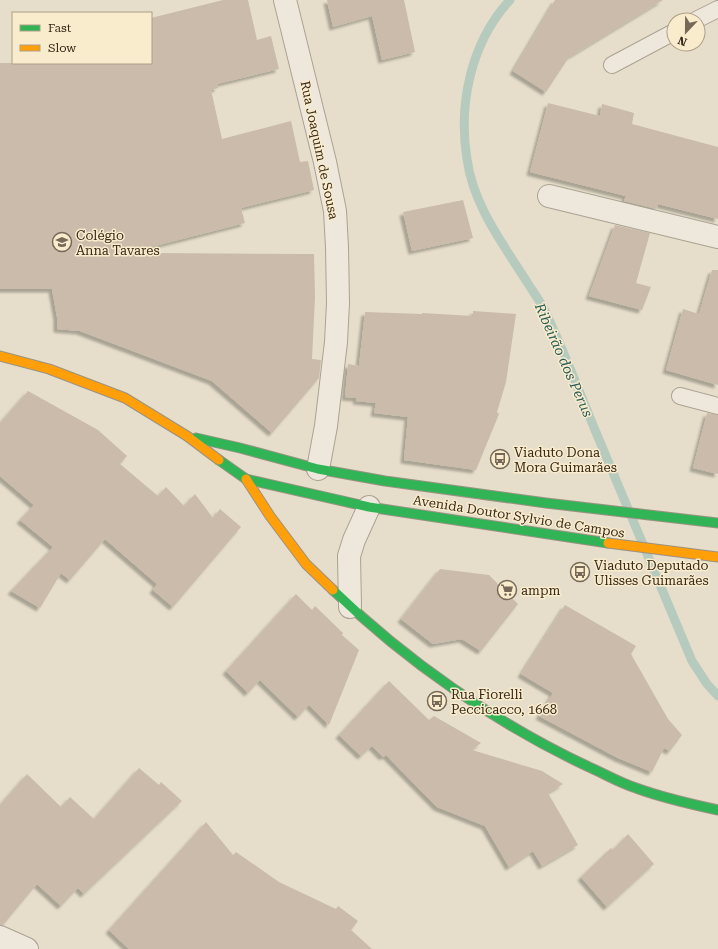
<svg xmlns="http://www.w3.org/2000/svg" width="718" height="949" font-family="'Roboto Serif',serif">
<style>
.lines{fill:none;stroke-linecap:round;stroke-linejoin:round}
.stream{stroke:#b6cbbe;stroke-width:9}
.building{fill:#cabbaa;filter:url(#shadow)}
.lane-casing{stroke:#aba293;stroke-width:18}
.street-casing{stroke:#aba293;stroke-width:24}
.fast-casing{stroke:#9a9283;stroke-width:11}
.slow-casing{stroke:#9a9283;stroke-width:11}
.path{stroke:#c6bfb3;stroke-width:2.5;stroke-dasharray:3 2;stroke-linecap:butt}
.lane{stroke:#eee8dc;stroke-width:16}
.street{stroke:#eee8dc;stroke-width:22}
.fast{stroke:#30b455;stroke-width:9}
.slow{stroke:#ff9f0a;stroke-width:9}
.labels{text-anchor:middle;stroke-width:3;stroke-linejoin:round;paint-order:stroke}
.street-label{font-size:13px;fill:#3a2a1a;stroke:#f9eccd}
.poi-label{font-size:13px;fill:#3a2a1a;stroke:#f9eccd;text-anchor:start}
.water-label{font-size:14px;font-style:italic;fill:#285c58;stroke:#f9eccd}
</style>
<defs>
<filter id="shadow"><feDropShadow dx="-3.5" dy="3.5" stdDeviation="1" flood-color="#0004"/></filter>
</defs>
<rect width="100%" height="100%" fill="#e6deca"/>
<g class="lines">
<path class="stream" d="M510,0C471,42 458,104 467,159C473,205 503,244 527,282C533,292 541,302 546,313C564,351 579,391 595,430C628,507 660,584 692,661L707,684L718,696"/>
</g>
<path class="building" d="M223,0H248L257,40L271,36L279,69L217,84L218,88L211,90L222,139L291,121L300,162L308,161L314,190L241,208L245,223L147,248V253L314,254L315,297L312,359L321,360L319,378L272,433L212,381L80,331L57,329V317L52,289H0V63H151V18Z
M327,0H404L415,52L382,60L372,16L333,27Z
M555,0H663L569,57L546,92L513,71Z
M548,103L600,116L602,104L634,113L632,124L718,147V219L658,204L657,209L624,201L626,196L530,172Z
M463,200L473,238L412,251L403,212Z
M615,225L650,233L636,283L651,287L642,310L589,296Z
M712,270H718V385L666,370L683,309L699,314Z
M473,311L516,314L506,382L497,412L499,414L476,470L404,460L408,417L374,413L376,403L356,401L357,398L345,397L348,364L359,366L365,312L422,314V313L473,316Z
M28,391L98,430L127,456L120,464L158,496L166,487L184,506L195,494L213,518L220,509L241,527L173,607L153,590L157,584L105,539L70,580L61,573L40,608L11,591L53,547L20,520L34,505L0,476V423Z
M707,413L718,415V474L693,468Z
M440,569L489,575L518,604L481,651L462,639L433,644L401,619Z
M296,594L312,610L315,606L343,633L342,635L359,650L329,725L309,705L298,717L260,680L248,693L226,671Z
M565,605L636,646L631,654L668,719L682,735L670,751L664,748L652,772L618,758L539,716L553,693L521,674Z
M389,681L429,720L434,716L481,743L472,750L542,771L563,784L548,793L578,845L542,866L533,851L509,867L485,826L437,807L386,755L383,757L372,746L361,756L339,735Z
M139,768L159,785L161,782L182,801L84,894L78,888L61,906L37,884L3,925H0V805L27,774L61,807L70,797L94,819Z
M206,822L233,855L236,852L279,882L336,909L338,906L358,921L351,930L372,949H129L109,930Z
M628,834L654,864L607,907L581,877L611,848L613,850Z"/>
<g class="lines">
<defs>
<path id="lane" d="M696,20L718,9
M612,65L674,32
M680,396L718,406"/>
<path id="street" d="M285,0L325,162L335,211L337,247L338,303L336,342L326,426L318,469
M549,196L718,237
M350,607L349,556L354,540L369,507
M0,937L27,949"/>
<path id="fast" d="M196,438L240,448L318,469L385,481L546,503L718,523
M219,460L246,479L369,507L608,543
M333,590C406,661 497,724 589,767C605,774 620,783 636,788C663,798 690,804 718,810"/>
<path id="slow" d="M0,356L49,369L125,398L187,436L219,460
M246,479L270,516L306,564L333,590
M608,543L718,557"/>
</defs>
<use href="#lane" class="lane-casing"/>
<use href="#street" class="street-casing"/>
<use href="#fast" class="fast-casing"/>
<use href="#slow" class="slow-casing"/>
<path class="path" d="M649,577L696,583"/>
<use href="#lane" class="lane"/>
<use href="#street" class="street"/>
<use href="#fast" class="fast"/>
<use href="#slow" class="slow"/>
</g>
<defs>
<symbol id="school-ring" viewBox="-11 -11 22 22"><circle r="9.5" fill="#f9eccd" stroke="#766958" stroke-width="1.5"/><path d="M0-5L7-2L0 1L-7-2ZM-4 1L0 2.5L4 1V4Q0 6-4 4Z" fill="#766958"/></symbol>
<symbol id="bus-ring" viewBox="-11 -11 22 22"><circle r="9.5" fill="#f9eccd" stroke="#766958" stroke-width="1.5"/><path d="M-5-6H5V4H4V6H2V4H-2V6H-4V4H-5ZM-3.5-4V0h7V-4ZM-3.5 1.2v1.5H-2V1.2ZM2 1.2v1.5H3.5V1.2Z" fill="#766958"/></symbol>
<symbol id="supermarket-ring" viewBox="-11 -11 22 22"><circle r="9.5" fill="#f9eccd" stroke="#766958" stroke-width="1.5"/><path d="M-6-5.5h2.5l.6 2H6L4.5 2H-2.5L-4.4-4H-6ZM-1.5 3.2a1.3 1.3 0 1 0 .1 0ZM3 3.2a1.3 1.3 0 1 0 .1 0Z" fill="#766958"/></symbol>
</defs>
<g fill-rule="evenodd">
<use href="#school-ring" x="51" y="231" width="22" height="22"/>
<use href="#bus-ring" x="489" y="448" width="22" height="22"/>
<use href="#bus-ring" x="569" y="561" width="22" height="22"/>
<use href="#supermarket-ring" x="496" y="579" width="22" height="22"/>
<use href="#bus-ring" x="426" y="690" width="22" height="22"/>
</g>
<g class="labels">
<g class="street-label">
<text transform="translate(320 150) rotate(78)" y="5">Rua Joaquim de Sousa</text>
<text transform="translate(519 516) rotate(9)" y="5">Avenida Doutor Sylvio de Campos</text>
</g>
<g class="poi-label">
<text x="76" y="240">Colégio<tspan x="76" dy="15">Anna Tavares</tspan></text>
<text x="514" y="457">Viaduto Dona<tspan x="514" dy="15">Mora Guimarães</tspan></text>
<text x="594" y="570">Viaduto Deputado<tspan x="594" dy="15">Ulisses Guimarães</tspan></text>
<text x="521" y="595">ampm</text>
<text x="451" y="699">Rua Fiorelli<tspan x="451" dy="15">Peccicacco, 1668</tspan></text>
</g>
<g class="water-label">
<text transform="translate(564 360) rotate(66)" y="5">Ribeirão dos Perus</text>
</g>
</g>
<rect x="12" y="12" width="140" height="52" fill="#f9eccd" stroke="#ad9e85"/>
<rect x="20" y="25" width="20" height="6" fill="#30b455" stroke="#ad9e85"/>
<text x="48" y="32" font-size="12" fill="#3a2a1a">Fast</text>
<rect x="20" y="45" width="20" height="6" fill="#ff9f0a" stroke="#ad9e85"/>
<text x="48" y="52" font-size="12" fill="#3a2a1a">Slow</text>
<g transform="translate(686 32) rotate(202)"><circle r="19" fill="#f9eccd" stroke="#ad9e85"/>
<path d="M0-3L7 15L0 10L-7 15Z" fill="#766958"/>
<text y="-6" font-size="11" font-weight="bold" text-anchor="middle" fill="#3a2a1a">N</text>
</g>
</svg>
